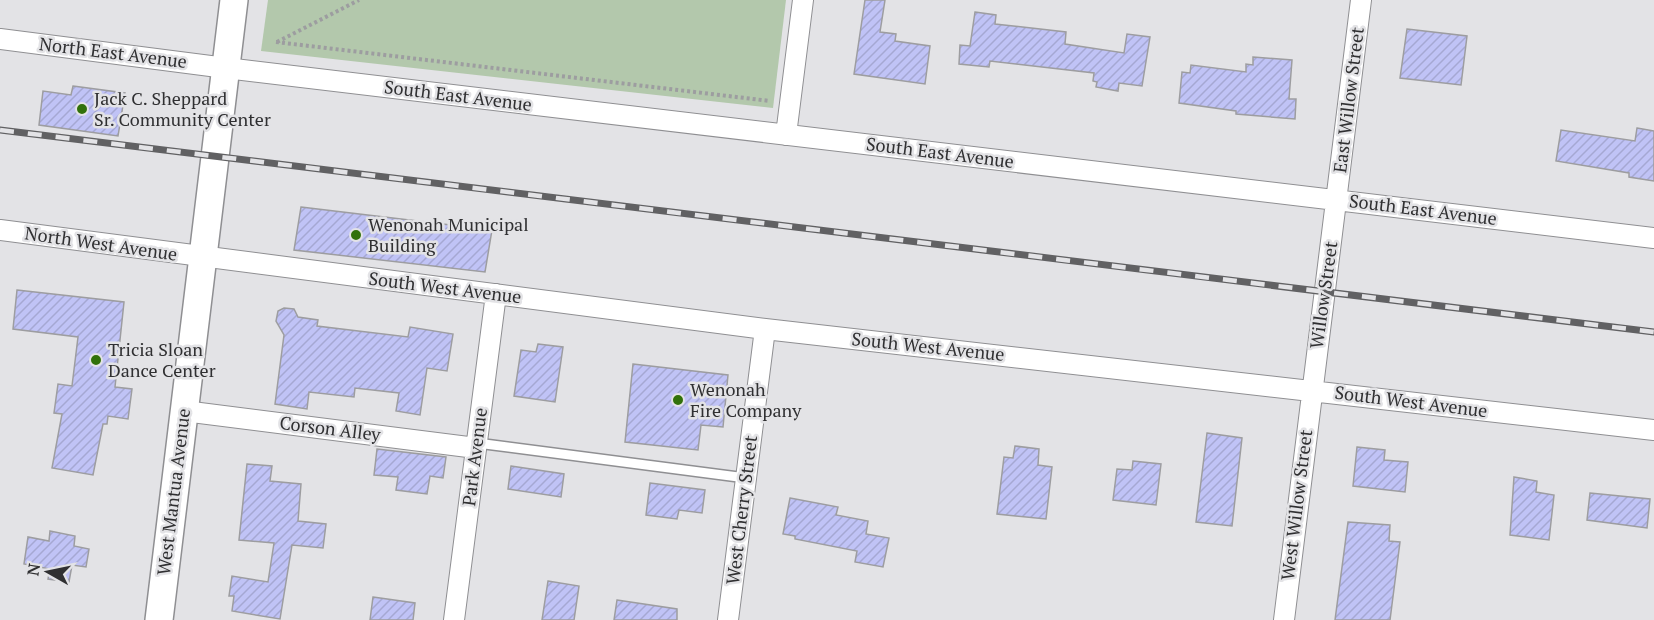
<svg xmlns="http://www.w3.org/2000/svg" width="1654" height="620" font-family="'PT Serif',serif">
<style>
.park{fill:#b3c8ac}
.building{fill:url(#building-hatch);stroke:#9d9da0;stroke-width:1.5}
.lines{fill:none;stroke-linecap:round;stroke-linejoin:round}
.lane-casing{stroke:#8f8f92;stroke-width:12}
.street-casing{stroke:#8f8f92;stroke-width:22}
.secondary-casing{stroke:#8f8f92;stroke-width:30}
.path{stroke:#9d9da0;stroke-width:4;stroke-dasharray:3 3;stroke-linecap:butt}
.lane{stroke:#fff;stroke-width:9}
.street{stroke:#fff;stroke-width:20}
.secondary{stroke:#fff;stroke-width:27}
.rail-casing{stroke:#616163;stroke-width:7}
.rail{stroke:#e3e3e6;stroke-width:4.5;stroke-dasharray:14;stroke-linecap:butt}
.poi-dot{fill:#31710a;stroke:#e3e3e6;stroke-width:2}
.labels{text-anchor:middle;stroke-width:5;stroke-linejoin:round;paint-order:stroke}
.street-label{font-size:18px;fill:#303032;stroke:#e3e3e6}
.poi-label{font-size:18px;fill:#303032;stroke:#e3e3e6;text-anchor:start}
</style>
<defs>
<pattern id="building-hatch" width="6" height="6" patternUnits="userSpaceOnUse" patternTransform="scale(1.5)"><rect width="6" height="6" fill="#c0c3f6"/><path d="M-1 1l2-2M0 6l6-6M5 7l2-2" fill="none" stroke="#a5a8d3"/></pattern>
</defs>
<rect width="100%" height="100%" fill="#e3e3e6"/>
<path class="park" d="M268,0H786L773,108L261,51Z"/>
<path class="building" d="M865,0H885L880,32L896,34L895,41L930,46L925,84L854,74Z
M975,12L996,15L995,24L1066,32L1065,44L1124,53L1127,34L1150,37L1142,86L1119,83L1118,91L1096,87L1097,82L1093,81L1094,73L990,61L989,67L959,64L960,45L970,46Z
M1407,29L1467,36L1461,85L1400,78Z
M1253,57L1292,60L1289,99H1296L1295,119L1236,114V111L1179,103L1182,72L1190,73L1191,65L1246,72V64L1253,65Z
M73,86L125,93L118,136L39,125L43,91L71,95Z
M1637,128L1654,131V181L1629,177V173L1556,161L1561,130L1635,141Z
M301,207L492,230L485,272L294,250Z
M17,290L124,302L115,387L132,389L128,419L108,416L107,424H103L93,475L52,468L62,414L54,413L58,384L72,386L78,337L13,329Z
M284,308L294,309L298,317L318,320L317,326L408,337L410,327L453,334L447,371L427,368L420,415L396,411L399,393L355,388L354,397L309,392L307,409L275,404L284,335L276,321L278,311Z
M538,344L563,347L555,402L514,396L521,350L536,352Z
M633,364L728,375L723,427L701,425L698,450L625,442Z
M1207,433L1242,438L1232,526L1196,522Z
M1015,446L1039,449L1038,465L1052,467L1046,519L997,514L1004,457L1013,458Z
M1357,447L1385,450L1384,460L1408,462L1405,492L1353,486Z
M377,449L446,457L443,478L430,476L427,494L396,490L398,477L374,475Z
M1133,461L1161,464L1156,505L1113,500L1117,469L1132,470Z
M247,464L272,466L270,481L301,484L298,521L326,524L323,548L292,545L280,619L232,611L234,596H229L232,576L268,582L274,543L239,540Z
M511,466L564,474L561,497L508,489Z
M1514,477L1537,481L1536,492L1554,495L1549,540L1510,535Z
M650,483L705,490L702,513L679,510L677,519L646,515Z
M1590,493L1650,499L1647,528L1587,520Z
M790,498L838,507L836,515L868,521L866,534L889,538L883,567L855,562L857,551L795,539V536L783,534Z
M1348,522L1390,525L1389,541L1400,542L1390,620H1335Z
M50,531L75,536L74,546L89,549L86,567L72,565L69,582L48,579L50,569L24,564L28,537L49,541Z
M548,581L579,586L574,620H542Z
M373,597L415,603L413,620H370Z
M617,600L677,609V620H614Z"/>
<g class="lines">
<defs>
<path id="lane" d="M477,443L746,478"/>
<path id="street" d="M0,39L226,68L1654,238
M786,135L803,0
M0,230L765,329L1654,430
M184,411L476,448
M454,620L496,294
M728,620L765,329
M1284,620L1361,0"/>
<path id="secondary" d="M159,620L234,0"/>
</defs>
<use href="#lane" class="lane-casing"/>
<use href="#street" class="street-casing"/>
<use href="#secondary" class="secondary-casing"/>
<path class="path" d="M276,42L770,101
M277,42L359,0"/>
<use href="#lane" class="lane"/>
<use href="#street" class="street"/>
<use href="#secondary" class="secondary"/>
<defs>
<path id="rail" d="M0,130L1654,332"/>
</defs>
<use href="#rail" class="rail-casing"/>
<use href="#rail" class="rail"/>
</g>
<g class="poi-dot">
<circle cx="82" cy="109" r="6"/>
<circle cx="356" cy="235" r="6"/>
<circle cx="96" cy="360" r="6"/>
<circle cx="678" cy="400" r="6"/>
</g>
<g class="labels">
<g class="street-label">
<text transform="translate(113 53) rotate(7)" y="6">North East Avenue</text>
<text transform="translate(458 96) rotate(7)" y="6">South East Avenue</text>
<text transform="translate(1349 100) rotate(-83)" y="6">East Willow Street</text>
<text transform="translate(940 153) rotate(7)" y="6">South East Avenue</text>
<text transform="translate(1423 210) rotate(7)" y="6">South East Avenue</text>
<text transform="translate(101 244) rotate(8)" y="6">North West Avenue</text>
<text transform="translate(445 288) rotate(7)" y="6">South West Avenue</text>
<text transform="translate(1324 295) rotate(-82)" y="6">Willow Street</text>
<text transform="translate(928 347) rotate(6)" y="6">South West Avenue</text>
<text transform="translate(1411 402) rotate(7)" y="6">South West Avenue</text>
<text transform="translate(330 429) rotate(7)" y="6">Corson Alley</text>
<text transform="translate(475 457) rotate(-83)" y="6">Park Avenue</text>
<text transform="translate(174 492) rotate(-83)" y="6">West Mantua Avenue</text>
<text transform="translate(1297 505) rotate(-83)" y="6">West Willow Street</text>
<text transform="translate(742 510) rotate(-83)" y="6">West Cherry Street</text>
</g>
<g class="poi-label">
<text x="94" y="105">Jack C. Sheppard<tspan x="94" dy="21">Sr. Community Center</tspan></text>
<text x="368" y="231">Wenonah Municipal<tspan x="368" dy="21">Building</tspan></text>
<text x="108" y="356">Tricia Sloan<tspan x="108" dy="21">Dance Center</tspan></text>
<text x="690" y="396">Wenonah<tspan x="690" dy="21">Fire Company</tspan></text>
</g>
</g>
<g transform="translate(48 572) rotate(279)" stroke="#e3e3e6" stroke-width="4.5" paint-order="stroke">
<path d="M0-4.5L10 22L0 15L-10 22Z" fill="#303032"/>
<text y="-9" font-size="16" font-weight="bold" text-anchor="middle" fill="#303032">N</text>
</g>
</svg>
